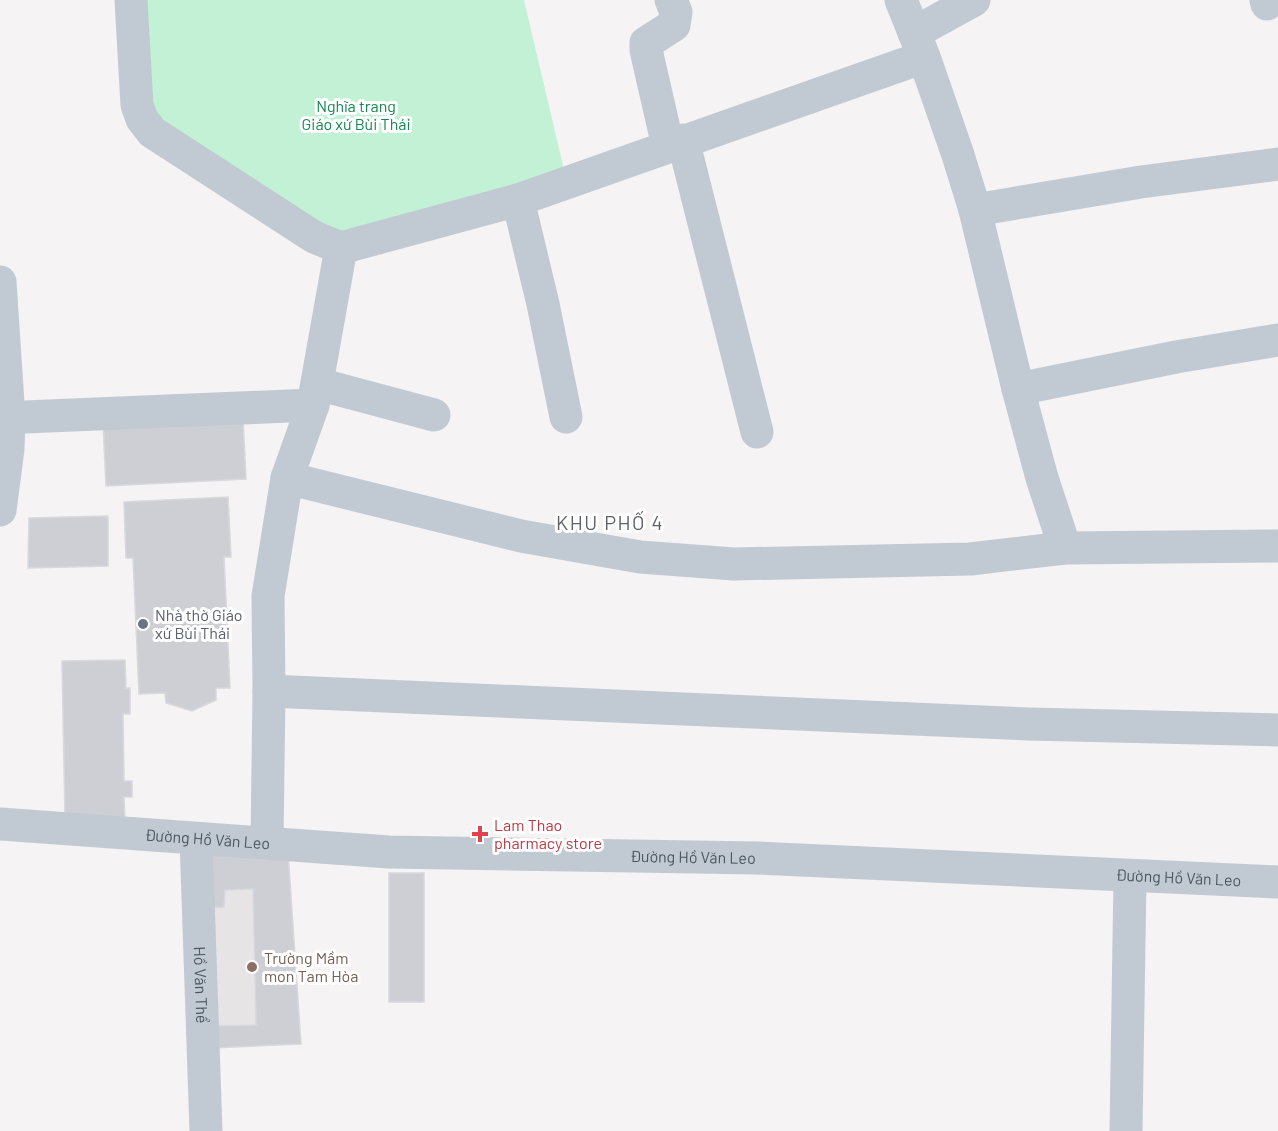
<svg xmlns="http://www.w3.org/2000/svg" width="1278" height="1131" font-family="Barlow,sans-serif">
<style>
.education{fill:#e6e4e5}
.green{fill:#c3f1d5}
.building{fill:#cdcfd5;stroke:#d7d9de;stroke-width:1.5}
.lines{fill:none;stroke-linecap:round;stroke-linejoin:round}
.minor{stroke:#c1cad2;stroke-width:33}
.worship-dot{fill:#6b7280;stroke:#fff;stroke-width:2}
.health-dot{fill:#e0444e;stroke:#fff;stroke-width:2}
.education-dot{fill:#8d6e63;stroke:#fff;stroke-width:2}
.labels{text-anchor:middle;stroke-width:6;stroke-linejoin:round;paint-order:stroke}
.park-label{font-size:16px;fill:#17864f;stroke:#fff}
.worship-label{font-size:16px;fill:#5b616d;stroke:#fff;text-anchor:start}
.health-label{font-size:16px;fill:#be3a42;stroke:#fff;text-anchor:start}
.street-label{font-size:16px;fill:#4a5661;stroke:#fff}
.education-label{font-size:16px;fill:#785e54;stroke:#fff;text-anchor:start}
.quarter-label{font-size:20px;letter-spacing:1.5px;fill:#5f6368;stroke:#fff}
</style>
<rect width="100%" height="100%" fill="#f5f3f3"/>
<path class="education" d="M204,848L288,852L301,1044L212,1048Z"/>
<path class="green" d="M140,0H524L565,174L340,239L151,116Z"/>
<path class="building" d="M243,417L246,479L106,486L103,423Z
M228,497L231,557H224L230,688H216V700L192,711L166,703L165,693L139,694L133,558H126L124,502Z
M108,516V566L28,568L29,518Z
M125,660L126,688H130V714H123L124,781H132V797H124L125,824L65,820L62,661Z
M204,848L288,852L301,1044L212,1048L211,1026L256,1025L253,889L225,890L224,907L207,908Z
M389,873H424V1002H389Z"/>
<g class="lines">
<g class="minor">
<path d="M131,0L137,105L142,119L152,132L314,237L341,248L518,200L924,57L958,155L975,210L1018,389L1042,478L1065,548"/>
<path d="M901,0L922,52"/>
<path d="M1266,0L1267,4"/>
<path d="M914,33L974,0"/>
<path d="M683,140L757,432"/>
<path d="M668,146L646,50V43L674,25L676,12L671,0"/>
<path d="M518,200L543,304L566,417"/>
<path d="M975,210L1141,182L1278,164"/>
<path d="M0,282L9,418L8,449L0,510"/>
<path d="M318,384L434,415"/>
<path d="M1018,389L1176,357L1278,340"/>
<path d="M0,418L313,405"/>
<path d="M287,478L521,536L640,557L734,564L970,559L1065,548L1278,546"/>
<path d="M269,691L1029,724L1278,730"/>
<path id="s1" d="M0,824L389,852L757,858L1278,882"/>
<path id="s2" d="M196,839L206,1131"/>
<path d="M267,842L269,691L268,596L287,478L313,405L341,248"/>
<path d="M1126,1131L1130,877"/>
</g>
</g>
<circle class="worship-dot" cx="143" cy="624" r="6"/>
<path class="health-dot" d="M477 825h6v6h6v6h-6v6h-6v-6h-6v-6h6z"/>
<circle class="education-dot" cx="252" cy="967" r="6"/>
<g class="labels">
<g class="park-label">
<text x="356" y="112">Nghĩa trang<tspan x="356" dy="18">Giáo xứ Bùi Thái</tspan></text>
</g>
<g class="worship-label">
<text x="155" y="621">Nhà thờ Giáo<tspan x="155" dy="18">xứ Bùi Thái</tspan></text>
</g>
<g class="health-label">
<text x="494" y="831">Lam Thao<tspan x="494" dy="18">pharmacy store</tspan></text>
</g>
<g class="street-label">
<text dy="6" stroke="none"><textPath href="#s1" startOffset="208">Đường Hồ Văn Leo</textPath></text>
<text dy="6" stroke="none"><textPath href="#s1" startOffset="694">Đường Hồ Văn Leo</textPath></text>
<text dy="6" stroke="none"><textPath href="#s1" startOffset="1180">Đường Hồ Văn Leo</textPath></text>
<text dy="6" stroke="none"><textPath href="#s2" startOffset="146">Hồ Văn Thể</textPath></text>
</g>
<g class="education-label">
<text x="264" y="964">Trường Mầm<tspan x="264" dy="18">mon Tam Hòa</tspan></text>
</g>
<g class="quarter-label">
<text x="610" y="530">KHU PHỐ 4</text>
</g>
</g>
</svg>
